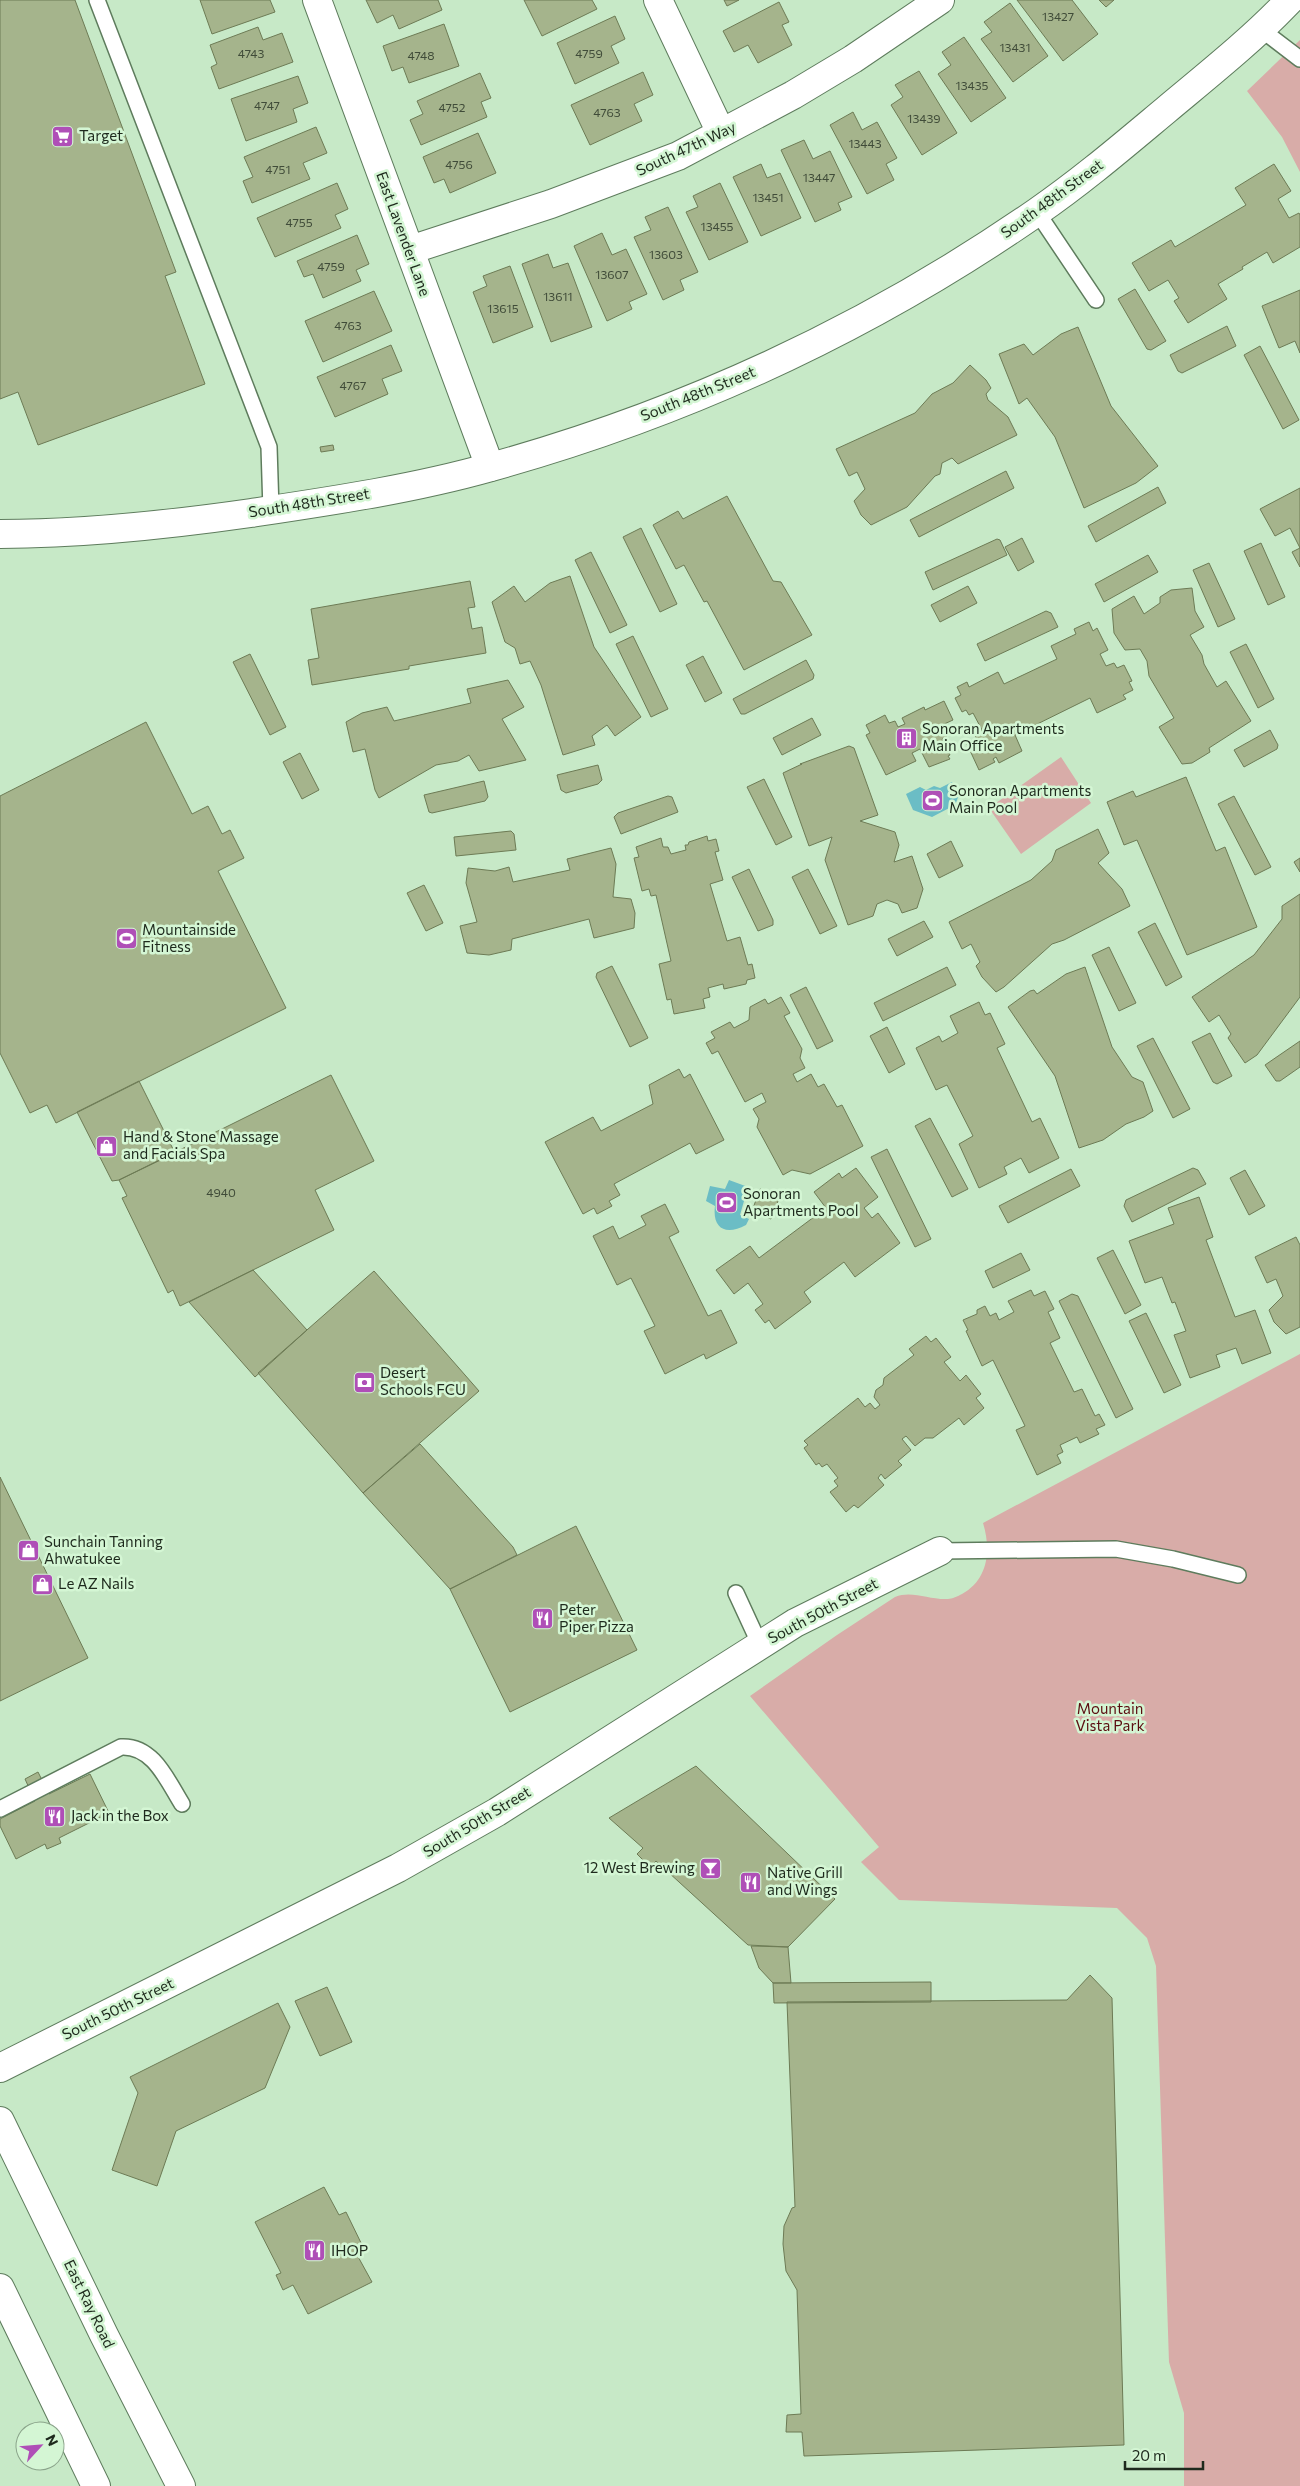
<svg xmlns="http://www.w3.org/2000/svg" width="1300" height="2486" font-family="Commissioner,sans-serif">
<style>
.green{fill:#d8aca8}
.water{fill:#6bbdc5}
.building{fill:#a5b48c;stroke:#6d7b55}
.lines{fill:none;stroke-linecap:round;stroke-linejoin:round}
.lane-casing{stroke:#5e7c5d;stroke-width:18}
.street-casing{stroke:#5e7c5d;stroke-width:30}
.secondary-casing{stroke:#5e7c5d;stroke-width:30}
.lane{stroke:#fff;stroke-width:15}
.street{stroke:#fff;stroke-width:28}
.secondary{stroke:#fff;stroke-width:28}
.labels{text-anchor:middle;stroke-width:5;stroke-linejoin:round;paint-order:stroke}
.number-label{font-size:12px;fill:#404c39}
.poi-label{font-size:15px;fill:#1e2a1d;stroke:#d4f6d4;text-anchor:start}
.street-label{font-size:15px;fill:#1e2a1d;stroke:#d4f6d4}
.park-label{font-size:15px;fill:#5b0c10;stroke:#d4f6d4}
</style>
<rect width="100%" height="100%" fill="#c7e9c7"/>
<path class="green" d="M1300,40V172L1282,137L1247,91Z
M1061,757L1091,803L1021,854L989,808Z
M1300,1354V2486H1184V2413L1169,2362L1156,1966L1147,1938L1117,1908L899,1900L861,1862L879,1847L750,1696L837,1635L895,1597C912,1590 929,1600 948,1599C952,1599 958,1596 962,1594C989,1579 991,1549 983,1523Z"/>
<path class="water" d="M952,782L959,795L955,805L932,817L913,810L906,794L920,787L926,790L934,786L940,788Z
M729,1180L748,1187L740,1215L749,1219L746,1225C726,1236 712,1229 715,1206L706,1201L710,1186L725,1189Z"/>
<path class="building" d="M0,0H75L176,272L165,276L205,384L38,445L18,392L0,399Z
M200,0H270L275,12L212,34Z
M366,0H438L442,10L399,29L393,15L377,23Z
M524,0H592L597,9L542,36Z
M724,0H739L727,6Z
M1017,0H1072L1098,34L1063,61Z
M1099,0H1114L1106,7Z
M779,2L789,22L782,25L792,45L758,63L748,45L734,52L723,31Z
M1010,3L1048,56L1013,82L981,39L992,32L984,22Z
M615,16L625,39L611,46L619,63L575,84L557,43Z
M444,24L459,66L409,83L403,67L392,71L383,46Z
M258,27L263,40L282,33L293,62L219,89L211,67L217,64L210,45Z
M964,37L1006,98L971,122L938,74L951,65L942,52Z
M919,71L957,133L922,155L891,105L903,97L895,85Z
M643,72L653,95L634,104L642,121L590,145L571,105Z
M480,73L491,98L481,102L487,117L421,145L410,120L423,114L417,101Z
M298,76L308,103L293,109L297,122L246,141L231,99Z
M853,112L862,130L877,122L897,158L886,164L894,180L867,194L830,125Z
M316,127L327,153L303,163L310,179L252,203L243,181L253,177L244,157Z
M478,133L496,173L450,193L444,179L434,183L423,157Z
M804,140L813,159L830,151L852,197L838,203L841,210L815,222L781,150Z
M761,164L767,178L780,173L801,218L761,236L733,177Z
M1274,164L1291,191L1278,199L1289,218L1299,213L1300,215V247L1273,263L1267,252L1242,267L1243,269L1218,284L1227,299L1188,323L1174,301L1179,298L1168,280L1149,291L1132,263L1171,240L1175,247L1246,205L1235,188Z
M337,183L348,209L335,215L341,228L275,257L257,218Z
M720,183L748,242L709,260L686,212L698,207L693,196Z
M668,207L698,272L680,280L684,290L663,300L634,237L651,230L645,217Z
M602,233L612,255L626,249L647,294L629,302L632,309L607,321L574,246Z
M357,235L369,264L356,270L361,281L323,298L313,274L304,277L297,261Z
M548,254L553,268L568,263L592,327L551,342L522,264Z
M510,266L533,327L493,343L473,292L487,286L483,276Z
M1135,289L1166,341L1151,350L1147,349L1118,299Z
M1300,290V353L1295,341L1279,348L1262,306Z
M374,291L392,331L323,362L305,321Z
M1227,326L1236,346L1182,373L1178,371L1170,355Z
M1078,327L1111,406L1158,466L1136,483L1084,508L1055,437L1027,398L1019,404L999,354L1024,344L1033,355L1061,334Z
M391,345L402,371L382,379L388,394L335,417L317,377Z
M1260,346L1299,420L1283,429L1244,355Z
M970,365L986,380L991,388L986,394L988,400L1008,417L1017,435L958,464L952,458L942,463L940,474L935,476L907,507L871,525L861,515L854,501L865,489L857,472L849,476L836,449L915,413L932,394L953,383Z
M333,445L334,450L321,452L320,447Z
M1006,471L1014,488L919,537L910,520Z
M1158,487L1166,503L1096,542L1088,526Z
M1300,488V548L1290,528L1275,536L1260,509Z
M727,496L773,581L781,582L812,635L744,670L707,601L704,602L684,565L676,569L653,525L678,511L683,519Z
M641,528L677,604L660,612L623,537Z
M1022,538L1034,562L1018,571L1005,547Z
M997,539L1000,540L1007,555L933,590L925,572Z
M1261,543L1285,597L1268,605L1244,551Z
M1300,548V567L1292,552Z
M591,552L627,625L610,633L575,560Z
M1148,555L1158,572L1104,602L1095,584Z
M1209,563L1235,619L1218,627L1193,570Z
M570,576L594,647L641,717L615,736L607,725L592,736L595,745L563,755L541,685L530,661L520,664L515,648L505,642L492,602L514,586L525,602L550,583Z
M470,581L475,607L468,608L472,629L482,627L486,653L409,666V669L312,685L308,660L319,658L311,609Z
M968,586L977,603L940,622L931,605Z
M1192,588L1195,611L1204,627L1190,635L1202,655L1204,664L1217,687L1226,681L1251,721L1209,748L1210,752L1192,763L1182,764L1159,727L1174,718L1149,676L1147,661L1140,649L1125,650L1114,633L1112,609L1134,596L1144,614L1160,603V597L1171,590Z
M1046,611L1051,613L1058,627L985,661L977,644Z
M1089,622L1093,631L1097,628L1108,650L1100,654L1106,666L1114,663L1117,668L1124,665L1132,681L1129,682L1133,690L1123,695L1126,699L1097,713L1090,698L1015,735L1022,751L999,763L996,757L993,759L995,762L979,770L967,744L977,739L974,734L982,730L973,713L969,715L966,710L962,712L955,698L961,695L957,687L967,682L969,687L998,672L1004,684L1057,659L1051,646L1076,634L1074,629Z
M633,636L668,709L651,717L616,644Z
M1246,644L1274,699L1258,708L1230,652Z
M250,654L286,727L270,735L233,662Z
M703,656L722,693L705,702L686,665Z
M806,660L814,675L813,679L745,714H741L733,699Z
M508,680L524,707L502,719L526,760L479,771L469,755L458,761L436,765L379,798L375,790L365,749L353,752L346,722L362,713L387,707L394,721L471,703L467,689Z
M944,701L953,720L942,725L947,736L942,739L950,755L948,756L950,759L929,767L920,749L912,753L916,761L886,775L866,735L870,733L866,725L885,715L889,723L895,721L898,727L905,724L902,718L924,707L925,710Z
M812,718L821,735L782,755L773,738Z
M146,722L192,814L208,806L222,834L230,830L244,858L218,871L286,1008L56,1123L47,1105L30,1113L0,1053V796Z
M1270,730L1278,745L1277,749L1244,767L1234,750Z
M849,746L854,748L878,815L860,821L895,832L899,845L894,862L912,856L923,889L917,908L902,913L898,904L887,900L877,904L873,916L848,925L825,860L832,837L809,846L783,773L802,764H800Z
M300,753L319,790L302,799L283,762Z
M598,765L602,780L598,784L566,793L561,790L557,775Z
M1186,777L1216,851L1225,847L1257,927L1187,955L1137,840L1124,845L1107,802L1133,791L1136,797Z
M764,779L792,837L776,845L747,787Z
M484,781L488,797L485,801L432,813L429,812L424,795Z
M668,796L672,797L678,812L621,834L614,817L618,813Z
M1234,796L1271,867L1255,875L1218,804Z
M1098,829L1109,853L1098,863L1122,889L1130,906L1064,940L1052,944L1004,987L996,992L982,977L976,966L980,962L971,944L962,949L949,922L1031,880L1052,861L1056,850Z
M511,831L514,834L516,850L456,856L454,837Z
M707,836L708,841L716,839L719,851L715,852L723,880L710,884L727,941L740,937L748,965L752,964L755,978L747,980L746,984L724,989L723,984L708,988L710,997L703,999L705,1008L674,1014L671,999L667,1000L659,964L671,961L656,895L651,896L649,889L642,891L634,858L639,857L636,847L661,838L663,847H668L671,854L686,850L685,845H688L689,842Z
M951,841L963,866L939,878L927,854Z
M611,848L616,864L613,897L631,899L635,913L634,928L594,938L589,919L512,939L511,950L489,955L467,953L460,926L477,922L466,883L468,868L495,871L509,867L513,882L570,870L567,859Z
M1300,858V872L1294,862Z
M749,869L773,920V925L758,931L732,877Z
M808,869L837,926L820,934L792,877Z
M424,885L443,923L426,931L407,893Z
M1300,894V997L1257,1055L1245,1063L1228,1038L1231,1034L1219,1015L1209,1022L1192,997L1254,955L1282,919V906Z
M924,921L933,937L897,956L888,939Z
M1155,923L1182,977L1166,986L1138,932Z
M1109,947L1136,1003L1119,1011L1092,955Z
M612,966L648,1038L630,1047L596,977L597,973Z
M947,967L956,985L883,1021L874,1003Z
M1085,967L1112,1047L1132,1077L1143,1082L1153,1111L1144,1117L1126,1124L1103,1140L1079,1148L1055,1076L1008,1007L1030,991L1034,990L1037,994L1066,974Z
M806,987L833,1041L817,1049L790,995Z
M781,997L790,1013L784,1016L802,1049L800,1058L805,1068L793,1074L797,1082L811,1074L818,1087L824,1084L837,1107L842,1105L863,1146L810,1174L792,1170L783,1175L757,1127L759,1119L753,1109L766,1102L762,1093L745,1102L718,1051L712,1054L706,1043L715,1038L711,1032L730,1022L734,1028L749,1020L750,1007L765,999L768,1004Z
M979,1002L985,1015L990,1013L1005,1044L997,1048L1032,1122L1040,1118L1059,1158L1029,1173L1021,1158L1004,1167L1007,1174L979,1188L959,1144L973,1136L947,1085L936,1090L916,1048L939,1036L942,1042L958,1033L950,1016Z
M887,1027L905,1064L889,1073L870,1036Z
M1210,1033L1232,1076L1217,1084L1213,1082L1192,1042Z
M1153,1038L1190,1109L1173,1118L1137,1046Z
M1300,1041V1067L1280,1081H1276L1265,1065Z
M679,1069L684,1078L690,1074L724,1140L696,1154L690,1143L614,1184L620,1195L609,1201L612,1206L597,1214L594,1208L583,1214L545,1142L593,1117L601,1131L653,1104L649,1085Z
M331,1075L374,1161L315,1190L334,1230L180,1306L173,1290L168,1293L122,1198L127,1196L119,1180Z
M139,1081L175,1153L119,1180L112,1181L77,1112Z
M930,1118L968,1189L952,1197L915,1126Z
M887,1149L931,1239L915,1247L871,1157Z
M856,1168L878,1197L864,1208L872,1218L878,1213L900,1243L855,1277L844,1262L804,1292L811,1302L775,1329L769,1320L765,1323L755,1310L763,1304L748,1283L734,1294L716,1270L750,1246L759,1258L826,1208L814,1192L839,1173L842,1178Z
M1193,1168L1198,1170L1206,1184L1132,1222L1124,1206L1126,1200Z
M1071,1169L1080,1186L1008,1223L999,1206Z
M1245,1170L1265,1206L1249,1215L1230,1178Z
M760,1189L780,1196L771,1219L752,1211Z
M1199,1197L1213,1237L1206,1240L1235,1317L1255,1310L1271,1353L1242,1364L1236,1348L1216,1355L1220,1367L1190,1378L1174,1335L1186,1331L1175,1302L1172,1303L1162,1277L1145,1283L1129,1241L1174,1224L1168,1208Z
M665,1204L679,1232L669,1237L708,1316L721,1310L737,1343L706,1359L704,1354L665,1374L644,1331L655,1326L631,1278L617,1285L593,1236L613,1226L619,1239L646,1225L641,1216Z
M1296,1237L1300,1245V1327L1286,1334L1274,1322L1269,1310L1283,1296L1276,1279L1267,1283L1255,1257Z
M1113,1250L1141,1305L1125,1314L1097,1258Z
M1021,1253L1030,1270L993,1288L985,1271Z
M253,1270L307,1330L255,1377L189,1302Z
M374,1271L479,1391L363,1493L258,1373Z
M1031,1290L1034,1296L1045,1291L1054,1309L1048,1312L1060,1338L1050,1343L1074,1392L1082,1389L1095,1416L1099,1414L1105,1425L1096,1429L1099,1434L1080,1443L1077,1437L1060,1445L1063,1452L1057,1455L1061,1463L1037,1475L1016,1430L1025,1426L993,1360L982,1366L966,1331L968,1330L963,1320L977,1314V1310L985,1306L990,1316L996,1313L999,1320L1014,1312L1008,1301Z
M1072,1294L1078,1296L1133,1409L1116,1418L1059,1301Z
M1146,1313L1181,1385L1164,1393L1129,1321Z
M926,1336L931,1342L936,1338L951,1357L944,1362L960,1381L966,1375L981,1394L976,1398L984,1408L964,1425L959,1418L933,1438H925L915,1446L906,1436L902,1439L911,1450L898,1461L902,1465L885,1479L881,1474L878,1478L884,1485L858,1508L854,1505L846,1512L830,1492L838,1486L834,1481L838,1478L827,1464L822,1467L819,1463L816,1465L804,1448L808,1445L804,1441L858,1398L865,1407L870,1403L875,1409L880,1405L874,1397L876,1390L883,1385L884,1378L914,1355L909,1349Z
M420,1444L513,1547L517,1555L450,1589L363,1493Z
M0,1477L88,1658L0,1701Z
M576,1526L637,1650L510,1712L450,1589Z
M696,1766L835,1899L788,1947L748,1945L656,1861L650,1867L637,1854L643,1848L609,1818Z
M38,1772L49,1794L90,1774L109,1813L59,1838L61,1843L47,1849L45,1844L16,1859L0,1826V1819L35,1801L25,1779Z
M751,1946L788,1947L791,1983H773L759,1968Z
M1090,1975L1112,1998L1124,2445L804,2456L802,2432H786L787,2415L801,2414L797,2290L786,2271L783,2244L784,2226L792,2208L795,2207L787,2002L1067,2000Z
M931,1982V2002L774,2003L773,1983Z
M327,1987L352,2042L320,2056L295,2001Z
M278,2003L290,2027L265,2088L176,2131L157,2186L112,2170L138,2093L130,2077Z
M324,2187L339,2215L346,2212L364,2249L356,2253L372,2282L308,2314L293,2285L283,2290L276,2275L281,2273L255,2222Z"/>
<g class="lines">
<defs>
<path id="lane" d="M97,0L269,447L271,510
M1262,30L1300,59
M1037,212L1096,300
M940,1551L1116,1549L1173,1559L1238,1575
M736,1593L760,1645
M0,1809L121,1747C153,1745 167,1780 182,1804"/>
<path id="street" d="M317,0L490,467
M658,0L721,133
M410,250L551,204L678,156L793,95L853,59L940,0
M0,2068L398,1868L497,1812L795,1623L940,1551"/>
<path id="secondary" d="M0,534C84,534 167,525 251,513C331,501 413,489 491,467C686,413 871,327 1037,212C1082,181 1124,145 1166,110C1209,74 1252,40 1290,0
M0,2121L104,2335L181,2486
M0,2288L96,2486"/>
</defs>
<use href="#lane" class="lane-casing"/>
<use href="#street" class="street-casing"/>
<use href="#secondary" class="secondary-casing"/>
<use href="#lane" class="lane"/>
<use href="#street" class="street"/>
<use href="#secondary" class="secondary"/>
</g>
<defs>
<symbol id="supermarket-square" viewBox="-11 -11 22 22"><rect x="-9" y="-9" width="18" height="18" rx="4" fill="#af4fb7" stroke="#d4f6d4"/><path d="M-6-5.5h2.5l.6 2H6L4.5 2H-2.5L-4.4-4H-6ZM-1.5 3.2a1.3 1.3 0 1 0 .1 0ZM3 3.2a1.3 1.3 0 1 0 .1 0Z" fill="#fff"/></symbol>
<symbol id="building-square" viewBox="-11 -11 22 22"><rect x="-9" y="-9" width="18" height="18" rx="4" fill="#af4fb7" stroke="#d4f6d4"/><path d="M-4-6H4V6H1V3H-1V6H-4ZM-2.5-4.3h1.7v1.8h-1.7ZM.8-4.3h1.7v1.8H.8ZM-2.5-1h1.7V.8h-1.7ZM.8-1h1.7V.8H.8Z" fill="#fff"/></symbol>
<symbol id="stadium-square" viewBox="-11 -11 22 22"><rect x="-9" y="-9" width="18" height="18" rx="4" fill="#af4fb7" stroke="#d4f6d4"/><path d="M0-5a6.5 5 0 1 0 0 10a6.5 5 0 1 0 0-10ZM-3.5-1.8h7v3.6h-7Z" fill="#fff"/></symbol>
<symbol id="shop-square" viewBox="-11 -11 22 22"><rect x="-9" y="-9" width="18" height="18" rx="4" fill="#af4fb7" stroke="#d4f6d4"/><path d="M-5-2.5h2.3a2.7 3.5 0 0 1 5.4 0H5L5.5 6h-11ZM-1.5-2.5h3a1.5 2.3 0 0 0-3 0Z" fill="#fff"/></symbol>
<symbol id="bank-square" viewBox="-11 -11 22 22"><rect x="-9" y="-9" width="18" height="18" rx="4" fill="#af4fb7" stroke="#d4f6d4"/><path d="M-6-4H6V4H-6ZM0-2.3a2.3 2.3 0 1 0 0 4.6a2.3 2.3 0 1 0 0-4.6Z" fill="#fff"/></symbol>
<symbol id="restaurant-square" viewBox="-11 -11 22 22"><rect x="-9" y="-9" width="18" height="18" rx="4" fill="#af4fb7" stroke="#d4f6d4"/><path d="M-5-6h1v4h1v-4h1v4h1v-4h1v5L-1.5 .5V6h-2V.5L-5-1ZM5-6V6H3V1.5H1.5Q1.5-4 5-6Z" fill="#fff"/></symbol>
<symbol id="bar-square" viewBox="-11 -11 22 22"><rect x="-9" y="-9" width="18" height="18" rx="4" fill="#af4fb7" stroke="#d4f6d4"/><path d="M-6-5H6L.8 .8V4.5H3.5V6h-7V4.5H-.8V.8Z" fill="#fff"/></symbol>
</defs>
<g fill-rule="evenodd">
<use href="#supermarket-square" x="50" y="124" width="25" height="25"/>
<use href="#building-square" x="894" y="726" width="25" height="25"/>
<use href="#stadium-square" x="920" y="788" width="25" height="25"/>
<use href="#stadium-square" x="114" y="926" width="25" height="25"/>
<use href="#shop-square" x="94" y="1134" width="25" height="25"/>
<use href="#stadium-square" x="714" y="1190" width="25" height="25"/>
<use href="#bank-square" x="352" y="1370" width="25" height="25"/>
<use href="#shop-square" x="16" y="1538" width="25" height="25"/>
<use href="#shop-square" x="30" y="1572" width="25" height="25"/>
<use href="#restaurant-square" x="530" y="1606" width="25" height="25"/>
<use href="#restaurant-square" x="42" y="1804" width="25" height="25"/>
<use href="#bar-square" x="698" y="1856" width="25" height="25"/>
<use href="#restaurant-square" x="738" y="1870" width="25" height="25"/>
<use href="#restaurant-square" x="302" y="2238" width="25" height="25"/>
</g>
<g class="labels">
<g class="number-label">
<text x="1058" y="21">13427</text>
<text x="1015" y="52">13431</text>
<text x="251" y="58">4743</text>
<text x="589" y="58">4759</text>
<text x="421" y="60">4748</text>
<text x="972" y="90">13435</text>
<text x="267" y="110">4747</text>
<text x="452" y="112">4752</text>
<text x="607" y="117">4763</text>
<text x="924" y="123">13439</text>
<text x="865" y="148">13443</text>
<text x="459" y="169">4756</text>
<text x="278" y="174">4751</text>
<text x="819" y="182">13447</text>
<text x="768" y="202">13451</text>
<text x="299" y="227">4755</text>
<text x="717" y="231">13455</text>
<text x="666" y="259">13603</text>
<text x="331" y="271">4759</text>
<text x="612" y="279">13607</text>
<text x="558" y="301">13611</text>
<text x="503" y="313">13615</text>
<text x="348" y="330">4763</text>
<text x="353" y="390">4767</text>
<text x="221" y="1197">4940</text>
</g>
<g class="poi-label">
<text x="79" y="141">Target</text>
<text x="922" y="734">Sonoran Apartments<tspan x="922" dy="17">Main Office</tspan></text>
<text x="949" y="796">Sonoran Apartments<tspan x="949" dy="17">Main Pool</tspan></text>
<text x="142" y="935">Mountainside<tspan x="142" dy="17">Fitness</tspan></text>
<text x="123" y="1142">Hand &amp; Stone Massage<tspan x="123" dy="17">and Facials Spa</tspan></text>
<text x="743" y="1199">Sonoran<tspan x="743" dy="17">Apartments Pool</tspan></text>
<text x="380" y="1378">Desert<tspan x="380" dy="17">Schools FCU</tspan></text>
<text x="44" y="1547">Sunchain Tanning<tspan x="44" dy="17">Ahwatukee</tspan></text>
<text x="58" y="1589">Le AZ Nails</text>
<text x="559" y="1615">Peter<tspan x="559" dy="17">Piper Pizza</tspan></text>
<text x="71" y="1821">Jack in the Box</text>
<text x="695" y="1873" text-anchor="end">12 West Brewing</text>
<text x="767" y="1878">Native Grill<tspan x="767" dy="17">and Wings</tspan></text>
<text x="331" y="2256">IHOP</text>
</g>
<g class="street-label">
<text transform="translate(686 149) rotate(-25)" y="5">South 47th Way</text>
<text transform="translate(1052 199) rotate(-36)" y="5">South 48th Street</text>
<text transform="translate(403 234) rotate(70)" y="5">East Lavender Lane</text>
<text transform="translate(698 394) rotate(-22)" y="5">South 48th Street</text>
<text transform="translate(309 503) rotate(-9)" y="5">South 48th Street</text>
<text transform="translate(823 1611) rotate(-28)" y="5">South 50th Street</text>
<text transform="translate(477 1822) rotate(-31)" y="5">South 50th Street</text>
<text transform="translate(118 2009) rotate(-26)" y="5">South 50th Street</text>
<text transform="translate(89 2304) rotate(64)" y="5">East Ray Road</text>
</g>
<g class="park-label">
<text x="1110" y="1714">Mountain<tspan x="1110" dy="17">Vista Park</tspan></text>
</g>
</g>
<g transform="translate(40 2446) rotate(64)"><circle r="24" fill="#d4f6d4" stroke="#8ba48b"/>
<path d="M0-4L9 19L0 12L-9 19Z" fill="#af4fb7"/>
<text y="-8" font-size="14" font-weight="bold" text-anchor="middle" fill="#1e2a1d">N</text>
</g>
<path d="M1125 2461v8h78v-8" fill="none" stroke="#1e2a1d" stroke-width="2.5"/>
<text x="1132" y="2461" font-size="15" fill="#1e2a1d" stroke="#d4f6d4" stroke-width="4" paint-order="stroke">20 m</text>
</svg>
